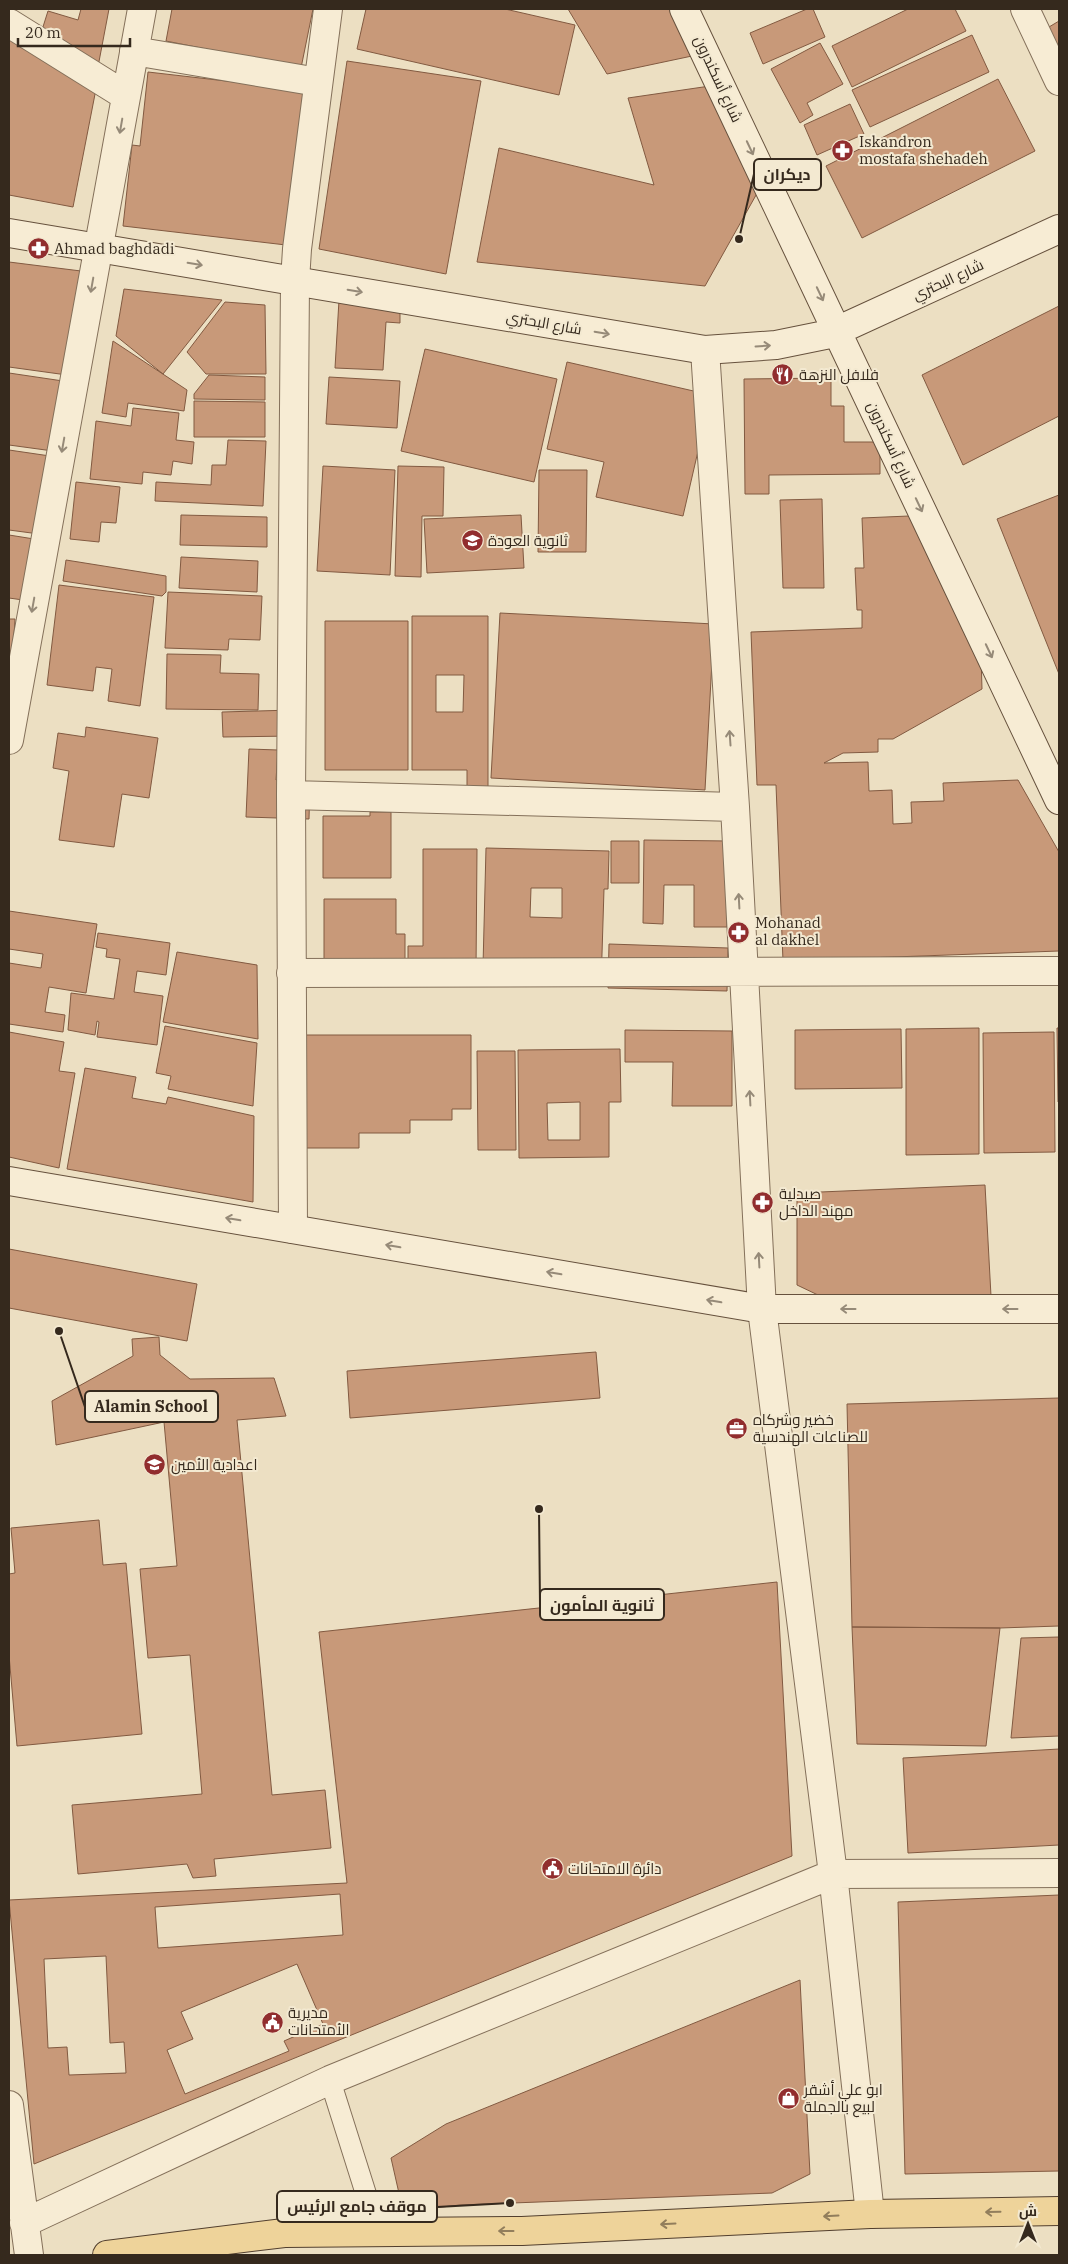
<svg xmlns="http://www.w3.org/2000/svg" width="1068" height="2264" font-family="'IBM Plex Serif',Cairo,serif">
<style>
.building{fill:#c89979;stroke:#825a41;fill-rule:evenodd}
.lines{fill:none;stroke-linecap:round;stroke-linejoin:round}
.lane-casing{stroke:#84705a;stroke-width:22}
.street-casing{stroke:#84705a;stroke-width:30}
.secondary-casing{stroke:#66513d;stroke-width:30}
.primary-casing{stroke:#523f2e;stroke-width:30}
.lane{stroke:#f7ecd4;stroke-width:20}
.street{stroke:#f7ecd4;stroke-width:28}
.secondary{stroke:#f7ecd4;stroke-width:28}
.primary{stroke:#eed39a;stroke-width:28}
.oneway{stroke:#968a78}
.oneway2{stroke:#927e5c}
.labels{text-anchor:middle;stroke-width:4;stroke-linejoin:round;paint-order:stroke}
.street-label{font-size:15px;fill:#35291d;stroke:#f3e9d1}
.poi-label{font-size:15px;fill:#35291d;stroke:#f3e9d1;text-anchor:start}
.leader{fill:none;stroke:#35291d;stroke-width:2}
.callout-dot{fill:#35291d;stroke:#f3e9d1;stroke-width:2}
.callout{fill:#f3e9d1;stroke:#35291d;stroke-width:2}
.callout-label{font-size:16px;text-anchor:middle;font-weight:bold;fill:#35291d}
</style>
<rect width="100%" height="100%" fill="#ecdfc2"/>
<path class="building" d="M81,9H109L97,72L42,30L48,11L78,20Z
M172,9H313L301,68L166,41Z
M366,9H505L575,25L559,95L357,49Z
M568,9H670L692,56L607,74Z
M807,9H813L825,37L763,64L750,33Z
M908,9H955L966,31L852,87L832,46Z
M1059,21V58L1044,30Z
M9,31L96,89L73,207L9,195Z
M972,35L989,72L870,127L852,90Z
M820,43L843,84L807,103L813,115L800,123L771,69Z
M347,61L481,81L446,274L319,249Z
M148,72L304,90L286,245L123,226L132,145L140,146Z
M998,79L1035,151L862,238L826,166Z
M710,86L760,188L705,286L477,262L499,148L654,185L628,98Z
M850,104L864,134L817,155L804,125Z
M9,262L81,271L67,375L9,367Z
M124,289L222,300L163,374L116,336Z
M339,300L400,310V323L386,322L383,370L335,368Z
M225,302L265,305L266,374H206L187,352Z
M1059,306V416L963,465L922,375Z
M113,341L187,390L184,411L128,403L126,417L102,413Z
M425,349L557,379L534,482L401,451Z
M567,362L711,395L683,516L596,497L604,462L547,449Z
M9,373L63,381L53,451L9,445Z
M209,375L265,377V400L194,399V394Z
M329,377L400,381L397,428L326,424Z
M831,378V406H844V442H880V474L769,475V494H745L744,379Z
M194,401L265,402V437H194Z
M133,408L179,413L176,440L194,442L192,464L173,461L171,475L143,472L142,484L90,479L96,421L131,426Z
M228,440L266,441L263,506L155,501L156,482L211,485L212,465H226Z
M9,450L50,456L39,534L9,530Z
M323,466L395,470L390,575L317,571Z
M398,466L444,467L443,516H422L421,577L395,576Z
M539,470H587L586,552H538Z
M76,482L120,487L116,523L101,522L99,542L70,539Z
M1059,495V674L997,519Z
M822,499L824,588H783L780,500Z
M181,515L267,517V547L180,545Z
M521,515L524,568L427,573L424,519Z
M909,516L988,656H981L982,689L893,739H878V752L843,753L824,763L868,762L869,791L892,790L893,824L912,823L911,802L944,801L943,783L1018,780L1059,852V951L783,961L776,785H757L751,632L862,628V610H857L855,568H864L862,518Z
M9,535L34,539L23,600L9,598Z
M181,557L258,561L257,592L179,588Z
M66,560L166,576V592L162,596L63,581Z
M59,585L154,597L140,706L108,701L112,669L96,667L93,691L47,685Z
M168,592L262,596L260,640L229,639L228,650L165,648Z
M500,613L714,624L705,790L491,778Z
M412,616H488V787H467V770H412ZM436,675H464L463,712H436Z
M9,619H15L11,685L9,690Z
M325,621H408V770H325Z
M167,654L221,655L220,673L259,674L258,710L166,709Z
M293,710L294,736L223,737L222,712Z
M86,727L158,738L149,798L122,794L114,847L59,840L69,771L53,768L58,733L85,737Z
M249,749L278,750L276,780L310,782L309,819L246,817Z
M370,812H391V878H323V816H370Z
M644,840L728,841L727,927H694V885H664L663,924L643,923Z
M611,841H639V883H611Z
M486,848L609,851L608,889H604L601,986L483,966ZM531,888H562V918L530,917Z
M423,849H477L476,971H408V946H423Z
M324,899H396V934H405V971L324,967Z
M9,911L97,924L86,993L49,987L45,1012L65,1015L63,1032L9,1024V963L41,968L43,954L9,949Z
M98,933L170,943L166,975L137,971L134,992L163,996L157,1045L97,1037L99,1022L97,1021L95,1035L68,1030L71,993L114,999L120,959L106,957L107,949L96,947Z
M609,944L728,948L727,991L608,988Z
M177,952L257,965L258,1039L163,1022Z
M165,1026L257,1043L253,1106L168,1089L171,1076L156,1073Z
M979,1028V1154L906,1155V1029Z
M1057,1028H1059V1102H1058Z
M901,1029L902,1088L795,1089V1030Z
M625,1030L732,1031V1106H672L673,1062H625Z
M9,1032L64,1042L59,1071L75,1073L59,1168L9,1157Z
M1054,1032L1055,1152L984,1153L983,1033Z
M306,1035H471V1109H452V1120H410V1133H359V1148H306Z
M620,1049L621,1102H609V1157L519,1158L518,1050ZM580,1102V1140H548L547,1103Z
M477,1051H515L516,1150H478Z
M85,1068L136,1077L132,1098L166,1104L168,1097L254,1116L253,1202L67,1169Z
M985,1185L991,1296L818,1295L797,1285V1193Z
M9,1249L197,1284L187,1341L9,1308Z
M159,1337L160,1355L190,1379L274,1378L286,1416L237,1420L272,1795L325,1790L331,1848L214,1859L216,1876L193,1878L187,1864L78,1874L72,1805L202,1794L190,1655L148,1658L140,1569L177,1566L164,1422L56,1445L52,1401L133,1356L132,1339Z
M596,1352L600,1398L350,1418L347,1371Z
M1059,1398V1626L1000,1628L852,1627L847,1404Z
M99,1520L103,1565L126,1563L142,1734L17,1746L9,1655V1574L15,1573L11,1528Z
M777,1582L792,1856L34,2164L9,1900L347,1883L319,1632Z
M852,1627L1000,1628L986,1746L857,1744Z
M1059,1637V1736L1011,1738L1021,1638Z
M1059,1749V1845L908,1853L903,1758Z
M340,1894L343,1935L158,1948L155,1907Z
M1059,1895V2171L905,2174L898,1902Z
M106,1956L110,2043L124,2042L126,2073L69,2075L67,2047L48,2048L44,1959Z
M297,1964L323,2024L284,2041L289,2051L185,2094L167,2050L193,2039L181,2012Z
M800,1980L810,2174L772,2193L461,2205L403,2211L391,2158L446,2124Z"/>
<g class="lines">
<defs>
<path id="lane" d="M330,2080L378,2232"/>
<path id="street" d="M1025,9L1059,81
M9,23L126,96
M134,51L318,82
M705,350L735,807L762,1309L833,1874L870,2214
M9,740L142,9
M291,795L735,807
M291,973L1059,971
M293,1229L291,795L295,281L297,249L328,9
M9,2105L29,2255
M24,2223L330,2080L833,1874L1059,1873"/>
<path id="secondary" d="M684,9L1059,800
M9,233L705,350L776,345L830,334L1059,229
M9,1181L762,1309H1059"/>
<path id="primary" d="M107,2255L284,2233L522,2231L870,2214L1059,2211"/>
</defs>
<use href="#lane" class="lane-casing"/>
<use href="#street" class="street-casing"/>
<use href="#secondary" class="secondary-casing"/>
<use href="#primary" class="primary-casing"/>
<use href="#lane" class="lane"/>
<use href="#street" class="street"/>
<use href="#secondary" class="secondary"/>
<use href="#primary" class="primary"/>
</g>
<defs><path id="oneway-shaft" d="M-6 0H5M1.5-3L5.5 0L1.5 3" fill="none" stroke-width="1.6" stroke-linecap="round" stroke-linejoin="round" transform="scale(1.25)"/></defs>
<g class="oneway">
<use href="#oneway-shaft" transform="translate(121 126) rotate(100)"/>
<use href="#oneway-shaft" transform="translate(750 148) rotate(65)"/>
<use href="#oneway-shaft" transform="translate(195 264) rotate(9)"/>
<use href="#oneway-shaft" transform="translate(92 285) rotate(100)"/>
<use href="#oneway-shaft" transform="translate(355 291) rotate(10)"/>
<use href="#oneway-shaft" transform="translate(820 294) rotate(65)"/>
<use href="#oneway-shaft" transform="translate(602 333) rotate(10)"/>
<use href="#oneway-shaft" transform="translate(763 346) rotate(-4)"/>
<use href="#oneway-shaft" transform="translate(63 445) rotate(100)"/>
<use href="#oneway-shaft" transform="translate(919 505) rotate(65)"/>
<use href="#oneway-shaft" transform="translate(33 605) rotate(100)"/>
<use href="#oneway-shaft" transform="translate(989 651) rotate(65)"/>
<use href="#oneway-shaft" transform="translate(730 738) rotate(-94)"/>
<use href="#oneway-shaft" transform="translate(739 901) rotate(-93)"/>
<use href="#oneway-shaft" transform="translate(750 1098) rotate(-93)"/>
<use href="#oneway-shaft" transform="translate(233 1219) rotate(-170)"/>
<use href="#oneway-shaft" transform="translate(393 1246) rotate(-170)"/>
<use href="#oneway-shaft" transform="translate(759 1260) rotate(-93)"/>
<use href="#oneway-shaft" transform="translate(554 1273) rotate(-170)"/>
<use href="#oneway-shaft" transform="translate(714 1301) rotate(-170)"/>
<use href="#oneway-shaft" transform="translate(848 1309) rotate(180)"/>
<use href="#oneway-shaft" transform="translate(1010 1309) rotate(180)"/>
</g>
<g class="oneway2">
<use href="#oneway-shaft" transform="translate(993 2212) rotate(179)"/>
<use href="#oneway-shaft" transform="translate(831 2216) rotate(177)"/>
<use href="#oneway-shaft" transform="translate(668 2224) rotate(177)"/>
<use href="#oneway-shaft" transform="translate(506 2231) rotate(180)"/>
</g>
<defs>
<symbol id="pharmacy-disc" viewBox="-11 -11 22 22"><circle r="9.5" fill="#912d2e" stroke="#f3e9d1"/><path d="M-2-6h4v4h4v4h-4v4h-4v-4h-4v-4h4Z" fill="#fff"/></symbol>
<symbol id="restaurant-disc" viewBox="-11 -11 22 22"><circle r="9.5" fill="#912d2e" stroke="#f3e9d1"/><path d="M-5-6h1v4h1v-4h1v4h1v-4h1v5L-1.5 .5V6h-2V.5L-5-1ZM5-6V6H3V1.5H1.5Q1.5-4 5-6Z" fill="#fff"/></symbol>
<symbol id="school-disc" viewBox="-11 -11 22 22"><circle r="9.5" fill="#912d2e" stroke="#f3e9d1"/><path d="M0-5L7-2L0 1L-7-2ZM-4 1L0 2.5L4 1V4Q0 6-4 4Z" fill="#fff"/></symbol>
<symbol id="office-disc" viewBox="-11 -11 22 22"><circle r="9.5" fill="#912d2e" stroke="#f3e9d1"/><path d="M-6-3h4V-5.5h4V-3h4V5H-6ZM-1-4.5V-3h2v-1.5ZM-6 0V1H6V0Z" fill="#fff"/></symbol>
<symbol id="civic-disc" viewBox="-11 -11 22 22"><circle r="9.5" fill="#912d2e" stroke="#f3e9d1"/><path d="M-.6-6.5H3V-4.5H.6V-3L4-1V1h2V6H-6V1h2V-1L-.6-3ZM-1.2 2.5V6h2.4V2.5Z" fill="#fff"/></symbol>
<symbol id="shop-disc" viewBox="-11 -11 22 22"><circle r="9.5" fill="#912d2e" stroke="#f3e9d1"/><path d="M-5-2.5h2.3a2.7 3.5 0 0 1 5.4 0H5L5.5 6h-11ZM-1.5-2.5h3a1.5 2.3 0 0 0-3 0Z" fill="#fff"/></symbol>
</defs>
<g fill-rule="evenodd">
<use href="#pharmacy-disc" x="830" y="138" width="25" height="25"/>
<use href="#pharmacy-disc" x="26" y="236" width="25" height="25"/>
<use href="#restaurant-disc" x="770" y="362" width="25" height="25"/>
<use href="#school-disc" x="460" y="528" width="25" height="25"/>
<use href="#pharmacy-disc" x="726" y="920" width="25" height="25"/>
<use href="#pharmacy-disc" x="750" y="1190" width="25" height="25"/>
<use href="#office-disc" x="724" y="1416" width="25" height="25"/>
<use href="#school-disc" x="142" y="1452" width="25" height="25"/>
<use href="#civic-disc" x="540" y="1856" width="25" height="25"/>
<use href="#civic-disc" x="260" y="2010" width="25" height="25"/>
<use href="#shop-disc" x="776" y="2086" width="25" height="25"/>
</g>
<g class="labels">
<g class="street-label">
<text transform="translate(718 79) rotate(65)" y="5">شارع أسكندرون</text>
<text transform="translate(948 280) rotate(-25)" y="5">شارع البحتري</text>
<text transform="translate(544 323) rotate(10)" y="5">شارع البحتري</text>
<text transform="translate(891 445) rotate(65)" y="5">شارع أسكندرون</text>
</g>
<g class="poi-label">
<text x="859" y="147">Iskandron<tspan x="859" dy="17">mostafa shehadeh</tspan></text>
<text x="54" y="254">Ahmad baghdadi</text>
<text x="799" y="380">فلافل النزهة</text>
<text x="488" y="546">ثانوية العودة</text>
<text x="755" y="928">Mohanad<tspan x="755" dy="17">al dakhel</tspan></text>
<text x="779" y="1199">صيدلية<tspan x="779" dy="17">مهند الداخل</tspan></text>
<text x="753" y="1425">خضير وشركاه<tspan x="753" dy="17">للصناعات الهندسية</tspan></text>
<text x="171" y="1470">اعدادية الأمين</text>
<text x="568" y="1874">دائرة الامتحانات</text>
<text x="288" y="2018">مديرية<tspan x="288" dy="17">الأمتحانات</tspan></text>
<text x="804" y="2095">ابو علي أشقر<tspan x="804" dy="17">لبيع بالجملة</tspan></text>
</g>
</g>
<path class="leader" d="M739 239L754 174M59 1331L85 1407M539 1509L540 1605M510 2203L437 2207"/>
<g class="callout-dot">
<circle cx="739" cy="239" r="5"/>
<circle cx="59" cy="1331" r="5"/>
<circle cx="539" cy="1509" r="5"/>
<circle cx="510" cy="2203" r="5"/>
</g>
<g class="callout">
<rect x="754" y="159" width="67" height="31" rx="5"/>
<rect x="85" y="1391" width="133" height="31" rx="5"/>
<rect x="540" y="1589" width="124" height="31" rx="5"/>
<rect x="277" y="2191" width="160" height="31" rx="5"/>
</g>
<g class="callout-label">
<text x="787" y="180">ديكران</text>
<text x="151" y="1412">Alamin School</text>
<text x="602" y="1611">ثانوية المأمون</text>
<text x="357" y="2212">موقف جامع الرئيس</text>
</g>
<rect width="1068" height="2264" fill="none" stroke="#35291d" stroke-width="20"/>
<g transform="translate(1028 2224)" stroke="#f3e9d1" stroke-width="4" paint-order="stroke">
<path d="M0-4L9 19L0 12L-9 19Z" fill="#35291d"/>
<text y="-8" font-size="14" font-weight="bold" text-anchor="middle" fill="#35291d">ش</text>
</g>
<path d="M18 38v8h112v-8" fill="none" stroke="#35291d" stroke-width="2.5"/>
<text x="25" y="38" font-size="15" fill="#35291d" stroke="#f3e9d1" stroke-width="4" paint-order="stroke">20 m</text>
</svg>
